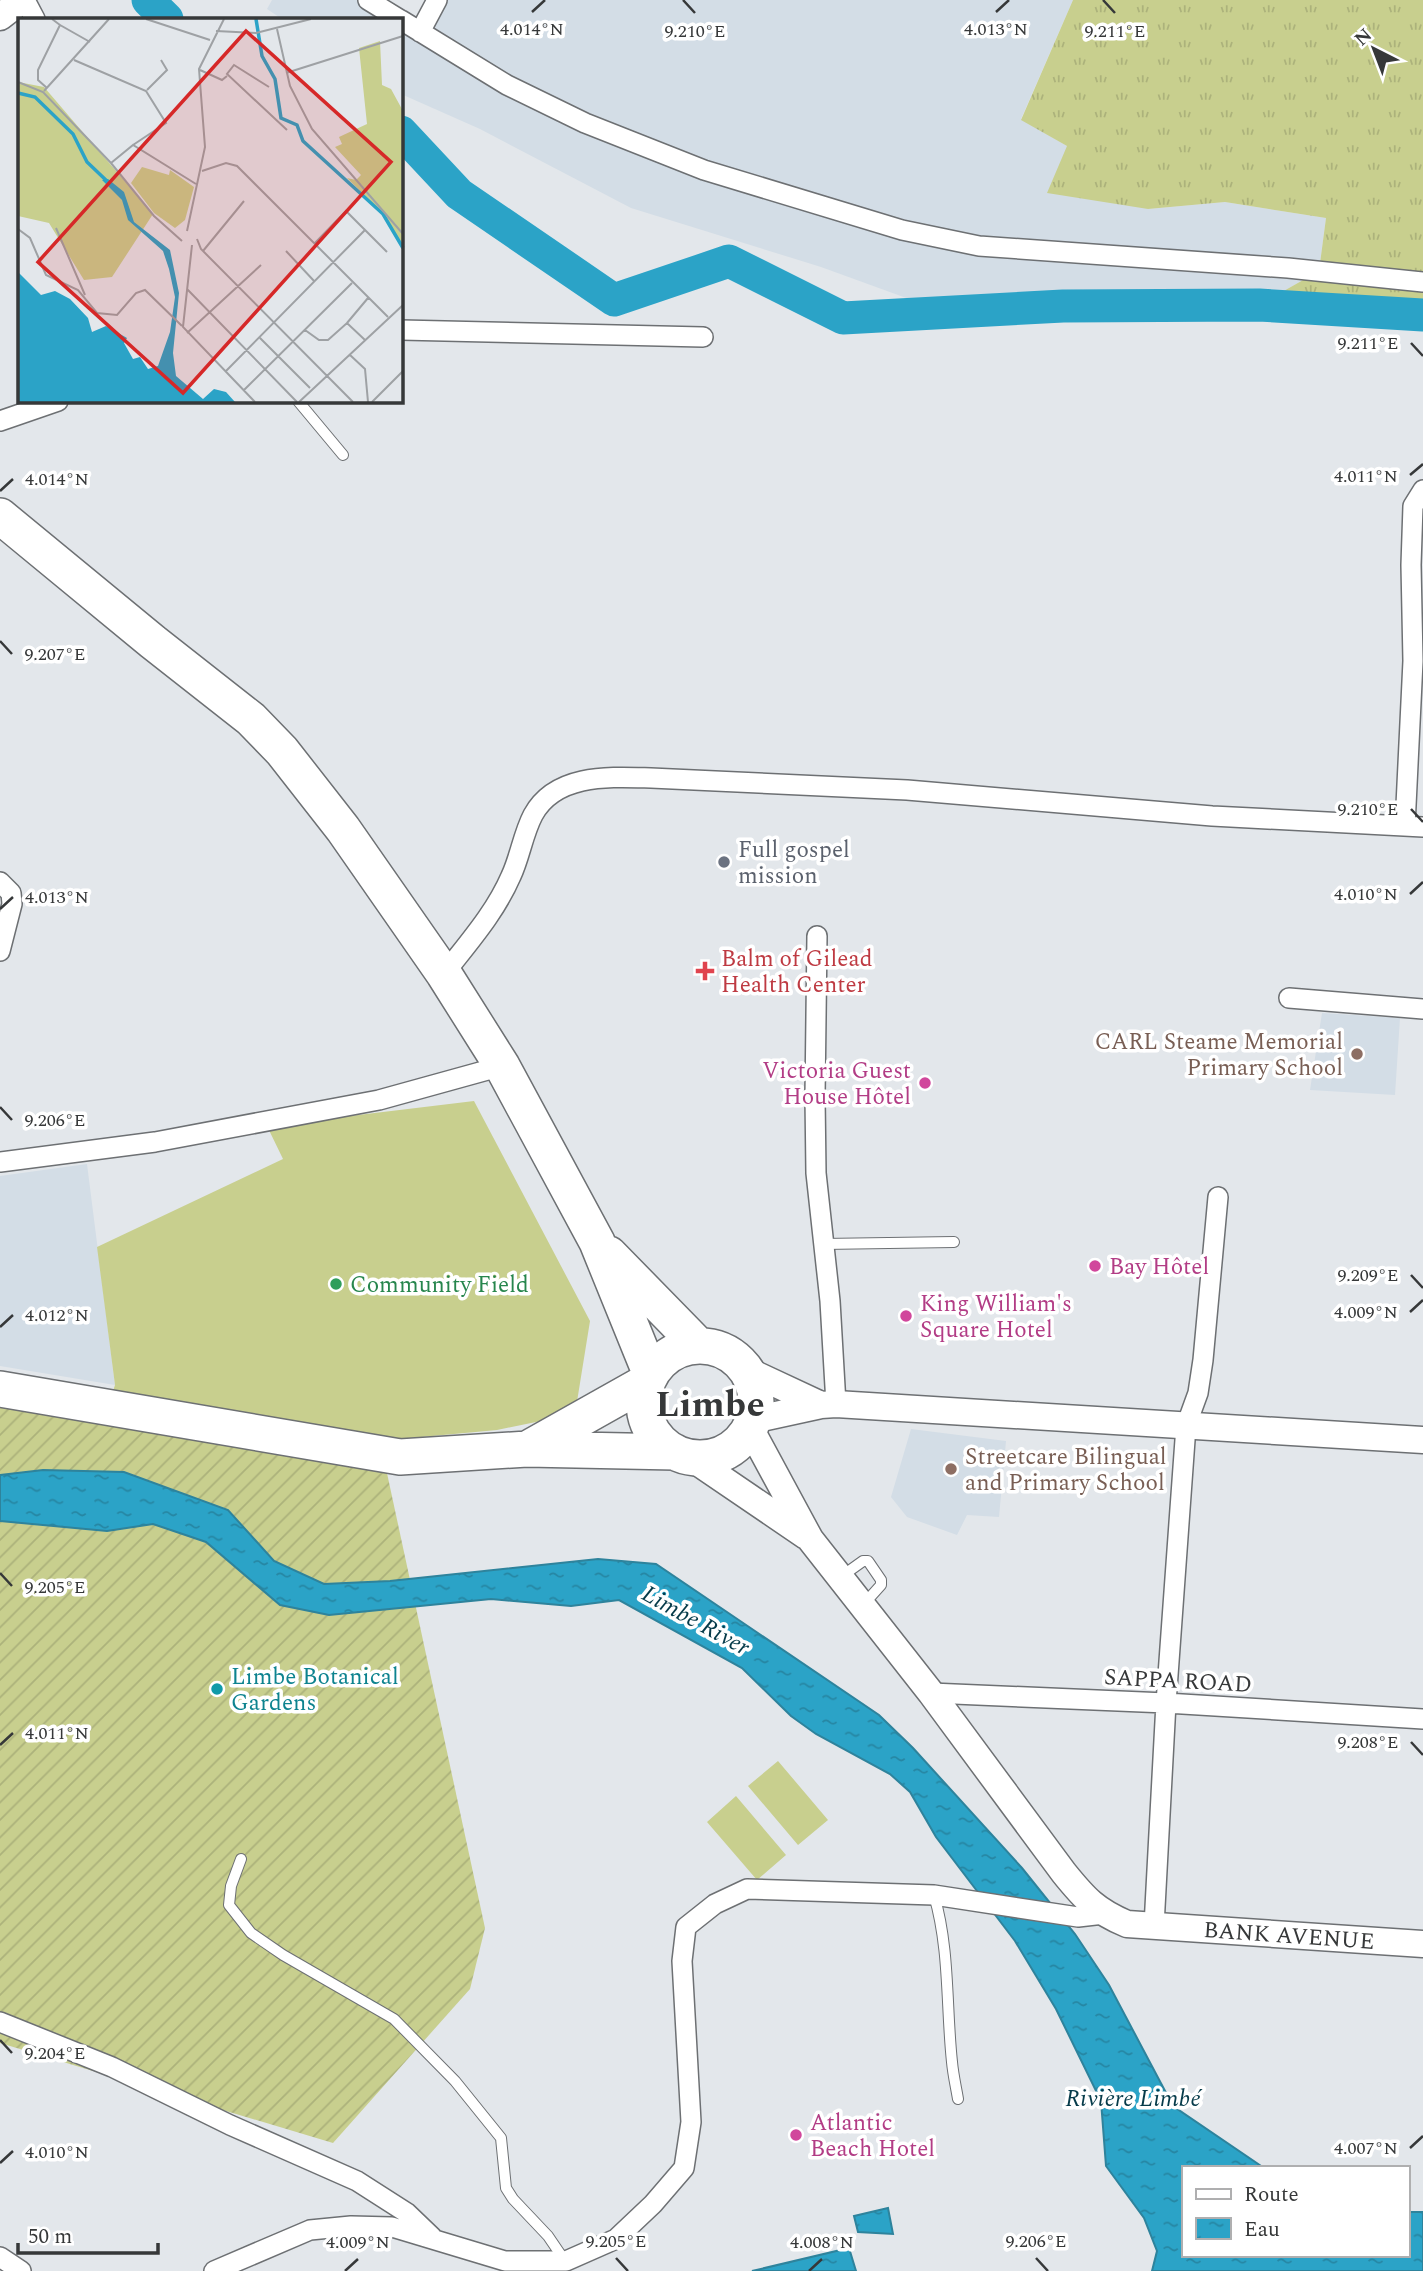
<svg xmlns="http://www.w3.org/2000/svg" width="1423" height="2271" font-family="Spectral,serif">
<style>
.built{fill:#d3dde6}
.grass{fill:url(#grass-tufts)}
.garden{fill:url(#garden-furrows)}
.pitch{fill:#c8cf8e}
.water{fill:url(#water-ripples);stroke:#2e839c;stroke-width:2}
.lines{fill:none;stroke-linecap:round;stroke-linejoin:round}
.river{stroke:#2ba3c7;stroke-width:33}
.lane-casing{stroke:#6d7073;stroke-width:12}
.street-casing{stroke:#6d7073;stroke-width:22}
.secondary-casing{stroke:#6d7073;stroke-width:29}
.highway-casing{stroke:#6d7073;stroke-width:38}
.lane{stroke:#fff;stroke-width:10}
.street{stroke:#fff;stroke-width:19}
.secondary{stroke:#fff;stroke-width:26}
.highway{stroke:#fff;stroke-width:35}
.ticks{fill:none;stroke:#363839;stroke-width:2.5}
.worship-dot{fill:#6b7280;stroke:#fff;stroke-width:2.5}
.health-dot{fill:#e0444e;stroke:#fff;stroke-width:2.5}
.education-dot{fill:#8d6e63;stroke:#fff;stroke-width:2.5}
.hotel-dot{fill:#d1479c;stroke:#fff;stroke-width:2.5}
.leisure-dot{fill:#2e9e5b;stroke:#fff;stroke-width:2.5}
.culture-dot{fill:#0f9aa8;stroke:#fff;stroke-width:2.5}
.labels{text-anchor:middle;stroke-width:7;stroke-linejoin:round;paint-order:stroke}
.worship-label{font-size:23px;fill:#5b616d;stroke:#fff;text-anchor:start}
.health-label{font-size:23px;fill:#be3a42;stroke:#fff;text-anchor:start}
.education-label{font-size:23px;fill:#785e54;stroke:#fff;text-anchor:end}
.hotel-label{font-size:23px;fill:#b23c85;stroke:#fff;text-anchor:start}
.leisure-label{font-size:23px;fill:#27864d;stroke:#fff;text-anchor:start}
.culture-label{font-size:23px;fill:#0d838f;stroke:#fff;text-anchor:start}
.street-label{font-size:23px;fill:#363839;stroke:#fff}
.water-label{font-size:24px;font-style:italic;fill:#063b4a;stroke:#fff}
.town-label{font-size:37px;font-weight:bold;fill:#363839;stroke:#fff}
.inset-river{fill:none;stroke:#2ba3c7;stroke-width:3.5}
.inset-road{fill:none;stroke:#9ea1a4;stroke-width:2}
.view{fill:#d62828;fill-opacity:0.15;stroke:#d62828;stroke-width:3.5}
.inset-edge{fill:none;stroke:#363839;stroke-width:3.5}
.ticks-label{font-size:18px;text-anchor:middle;fill:#363839;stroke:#fff;stroke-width:7;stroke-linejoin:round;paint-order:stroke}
</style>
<defs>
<pattern id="grass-tufts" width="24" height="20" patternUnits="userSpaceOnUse" patternTransform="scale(1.75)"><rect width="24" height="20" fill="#c8cf8e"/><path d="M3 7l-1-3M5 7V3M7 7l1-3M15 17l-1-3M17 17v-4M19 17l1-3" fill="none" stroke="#acb27b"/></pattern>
<pattern id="garden-furrows" width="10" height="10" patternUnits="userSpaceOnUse" patternTransform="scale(1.75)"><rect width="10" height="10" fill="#c8cf8e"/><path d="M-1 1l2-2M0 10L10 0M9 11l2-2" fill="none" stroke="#acb27b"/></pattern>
<pattern id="water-ripples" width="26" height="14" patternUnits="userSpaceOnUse" patternTransform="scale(1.75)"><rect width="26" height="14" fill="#2ba3c7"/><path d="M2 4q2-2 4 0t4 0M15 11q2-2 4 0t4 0" fill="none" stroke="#2686a3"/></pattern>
</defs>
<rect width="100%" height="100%" fill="#e3e7eb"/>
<path class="built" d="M272,0H368L399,19H282L267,9Z
M437,0H1073L1021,119L1067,146L1148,209L1225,202L1326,218L1319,271L1259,305L1063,306L942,311L821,267L631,208L480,129L401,94V20L420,32Z
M1322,1013L1400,1018L1395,1095L1310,1090Z
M87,1164L115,1385L0,1366V1176Z
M911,1429L1006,1441L999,1517L967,1515L957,1535L907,1517L891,1497Z"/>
<path class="grass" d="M1073,0H1423V315L1259,305L1319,271L1326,218L1225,202L1148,209L1047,193L1067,146L1021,120Z"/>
<path class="garden" d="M0,1389L382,1450L485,1928L470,1989L333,2143L0,2043Z"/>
<path class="pitch" d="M474,1101L590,1321L575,1414L497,1430L389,1440L110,1400L115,1385L97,1247L283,1159L267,1126Z
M778,1761L828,1820L798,1845L748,1786Z
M736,1796L786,1855L757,1880L707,1822Z"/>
<path class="water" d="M43,1470L124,1472L228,1510L274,1561L324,1584L390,1581L598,1559L656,1564L879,1715L913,1748L1022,1868L1075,1934L1109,1985L1173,2106L1264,2168H1183V2255H1407V2212H1423V2271H1152L1157,2251L1144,2218L1106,2166L1101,2101L1056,2009L1015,1941L936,1837L910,1792L890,1774L816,1734L791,1716L742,1668L619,1600L571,1606L491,1599L329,1615L280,1605L206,1542L153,1524L107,1531L0,1521V1475Z
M888,2208L893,2234L858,2232L854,2216Z
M849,2248L856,2271H752Z"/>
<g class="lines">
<path class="river" d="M148,0L167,19
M401,132L459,194L614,300L729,261L843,318L1063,306L1259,305L1423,315"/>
<defs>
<path id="lane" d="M298,401L343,455
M823,1244L954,1242
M842,1576L863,1561H868L881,1580V1585L863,1605
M241,1859L231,1886L229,1905L251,1933L283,1955L394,2019L455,2081L501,2138L506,2188L513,2199L548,2236L565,2261
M934,1895C950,1950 946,2006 952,2062C953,2074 956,2087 958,2099"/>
<path id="street" d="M25,0L35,19
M368,0L399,19
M401,20L507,85L585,123L704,170L902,230L979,246L1288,268L1423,282
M420,32L437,0
M401,330L703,337
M0,421L58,401
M1405,826L1413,661L1411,565L1413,506L1423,490
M0,882L11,893L12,904L0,951
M817,936L815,1097L816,1173L830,1301L836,1404
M444,974C468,943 495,913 511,876C520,857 523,834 533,815C556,773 611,777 651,778L907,790L1212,816L1423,827
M1289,998L1423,1009
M0,1162L155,1142L379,1100L502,1066
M931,1693L1166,1703L1423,1719
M1154,1926L1166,1703L1186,1426L1198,1393L1203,1360L1218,1197
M0,2022L112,2067L230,2125L357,2181L407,2213L432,2237
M0,2257L21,2271
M214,2271L310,2230L351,2226L392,2227L505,2261H566L616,2239L653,2204L684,2168L691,2122L682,1961L686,1927L715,1904L747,1889L934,1895L1078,1917L1104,1914"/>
<path id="secondary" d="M0,17L22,0
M746,1370L821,1405
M753,1420L821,1405L836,1404L1423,1440
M750,1428L810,1539L931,1693L1064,1873C1085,1899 1096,1911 1127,1924L1423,1944
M690,1457L806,1536"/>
<path id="highway" d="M0,516L153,642L251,719L282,751L343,829L444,974L502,1066L597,1242L651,1375
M609,1254L699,1346
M644 1402a56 56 0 1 1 112 0a56 56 0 1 1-112 0Z
M0,1389L400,1457L527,1449L675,1452
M527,1449L648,1381"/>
</defs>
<use href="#lane" class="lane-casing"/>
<use href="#street" class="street-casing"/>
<use href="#secondary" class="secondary-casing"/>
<use href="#highway" class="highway-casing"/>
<use href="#lane" class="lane"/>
<use href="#street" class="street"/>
<use href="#secondary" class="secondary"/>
<use href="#highway" class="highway"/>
</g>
<path class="ticks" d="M683,0L695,13M1103,0L1115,13M532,12L545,0M996,12L1009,0M1411,343L1423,356M1410,475L1423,464M0,491L13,479M0,641L12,654M1411,809L1423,822M1410,894L1423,882M0,909L13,897M0,1107L12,1120M1411,1275L1423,1288M1410,1312L1423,1300M0,1327L13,1315M0,1573L12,1586M1411,1742L1423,1755M0,1745L13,1733M0,2040L12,2053M1410,2148L1423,2136M0,2163L13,2151M616,2258L628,2271M1036,2258L1048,2271M345,2271L358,2259M809,2271L822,2259"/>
<circle class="worship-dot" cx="724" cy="862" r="7"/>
<path class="health-dot" d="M701.5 960.5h7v7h7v7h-7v7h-7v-7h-7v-7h7z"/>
<g class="education-dot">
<circle cx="1357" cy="1054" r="7"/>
<circle cx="951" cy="1469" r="7"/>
</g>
<g class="hotel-dot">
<circle cx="925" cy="1083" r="7"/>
<circle cx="1095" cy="1266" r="7"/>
<circle cx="906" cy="1316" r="7"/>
<circle cx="796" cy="2135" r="7"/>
</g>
<circle class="leisure-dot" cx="336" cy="1284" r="7"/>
<circle class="culture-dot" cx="217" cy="1689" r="7"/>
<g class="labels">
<g class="worship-label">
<text x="738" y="857">Full gospel<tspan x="738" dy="26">mission</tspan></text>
</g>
<g class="health-label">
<text x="721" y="966">Balm of Gilead<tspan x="721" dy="26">Health Center</tspan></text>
</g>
<g class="education-label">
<text x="1343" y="1049">CARL Steame Memorial<tspan x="1343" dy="26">Primary School</tspan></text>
<text x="965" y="1464" text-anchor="start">Streetcare Bilingual<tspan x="965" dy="26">and Primary School</tspan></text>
</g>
<g class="hotel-label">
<text x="911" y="1078" text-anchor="end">Victoria Guest<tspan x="911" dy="26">House Hôtel</tspan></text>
<text x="1109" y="1274">Bay Hôtel</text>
<text x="920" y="1311">King William's<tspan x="920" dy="26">Square Hotel</tspan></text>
<text x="810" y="2130">Atlantic<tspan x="810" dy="26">Beach Hotel</tspan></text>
</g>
<g class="leisure-label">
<text x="350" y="1292">Community Field</text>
</g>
<g class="culture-label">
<text x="231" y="1684">Limbe Botanical<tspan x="231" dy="26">Gardens</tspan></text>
</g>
<g class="street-label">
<text transform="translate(1178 1680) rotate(3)" y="8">SAPPA ROAD</text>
<text transform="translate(1289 1935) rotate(4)" y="8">BANK AVENUE</text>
</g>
<g class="water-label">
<text transform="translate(696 1620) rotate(29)" y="8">Limbe River</text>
<text x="1133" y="2106">Rivière Limbé</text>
</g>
<g class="town-label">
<text x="710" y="1416">Limbe</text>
</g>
</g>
<g transform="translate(18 18)">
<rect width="385" height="385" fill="#e3e7eb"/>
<path d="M362,23L364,67L373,71L385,93V230L365,196L329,160L338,162L343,157L317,129L324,126L321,119L349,106L341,30Z" fill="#c8cf8e"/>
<path d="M0,64L26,69L135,196L94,259L66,262L31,205L0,198Z" fill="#c8cf8e"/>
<path d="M124,149L151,157L152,152L176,169L167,202L157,210L136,195L113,165Z" fill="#c8cf8e"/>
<path d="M90,161L106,174L116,204L152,232L161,275L155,335L158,358L185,381L196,371L208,374L217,384H0V254L23,277L37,273L52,281L70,300L74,314L88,308L109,320L106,325L115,341L122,339L130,351L140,348L152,314L157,279L151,251L145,233L110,202L104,182L84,162Z" fill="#2ba3c7"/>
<path class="inset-river" d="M238,1L244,38L257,61L263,100L279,107L285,123L365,196L385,230M0,75L17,79L55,116L69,144L91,165"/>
<path class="inset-road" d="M128,1L192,22M42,7L72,24M259,11L272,68L294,111L385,216M198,13L238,15L293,1M56,42L128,73L148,105L115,127M182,52L204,62L209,58M268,55L385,18M0,64L25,74L93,145L136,198L164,223M251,69L216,47L209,56L269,112M29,70L20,62V52L42,7L34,1M129,72L149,52L143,42M26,73L91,1M93,145L115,127L178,166M184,153L208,145L219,148L370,299M38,210L67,277M0,211L12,220L28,257L60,272L79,295L99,297L118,275L127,272L164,308M169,213L187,129L181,51L206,1M179,221L183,231L335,384M296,226L328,193L347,212M174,227L165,309L237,384M185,233L226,183M268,233L297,264M169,271L279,384M329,305L350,280M287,312L301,322H310L329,305L347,322M169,315L243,247M242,320L292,370M332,337L347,351L350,384M208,353L347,212L369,234M226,372L334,265M281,384L385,287M354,384L385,353"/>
<path class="view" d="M228,13L373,144L165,375L20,244Z"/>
<rect width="385" height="385" class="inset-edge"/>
</g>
<g class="ticks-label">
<text x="532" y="35">4.014°N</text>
<text x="996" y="35">4.013°N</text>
<text x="1115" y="37">9.211°E</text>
<text x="695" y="37">9.210°E</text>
<text x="1368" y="349">9.211°E</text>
<text x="1366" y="482">4.011°N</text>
<text x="57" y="485">4.014°N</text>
<text x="55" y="660">9.207°E</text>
<text x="1368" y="815">9.210°E</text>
<text x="1366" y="900">4.010°N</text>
<text x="57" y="903">4.013°N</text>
<text x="55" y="1126">9.206°E</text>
<text x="1368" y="1281">9.209°E</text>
<text x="1366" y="1318">4.009°N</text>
<text x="57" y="1321">4.012°N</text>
<text x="55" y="1593">9.205°E</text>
<text x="57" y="1739">4.011°N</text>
<text x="1368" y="1748">9.208°E</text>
<text x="55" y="2059">9.204°E</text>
<text x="1366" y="2154">4.007°N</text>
<text x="57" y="2158">4.010°N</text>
<text x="616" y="2247">9.205°E</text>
<text x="1036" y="2247">9.206°E</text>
<text x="358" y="2248">4.009°N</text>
<text x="822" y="2248">4.008°N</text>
</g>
<rect x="1182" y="2166" width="228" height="91" fill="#ffffff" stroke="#afafb0" stroke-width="2"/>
<rect x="1196" y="2189" width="35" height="10" fill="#ffffff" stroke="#afafb0" stroke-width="2"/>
<text x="1244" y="2201" font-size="21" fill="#363839">Route</text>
<rect x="1196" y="2218" width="35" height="21" fill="url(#water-ripples)" stroke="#afafb0" stroke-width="2"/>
<text x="1244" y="2236" font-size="21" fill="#363839">Eau</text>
<g transform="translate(1374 49) rotate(318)" stroke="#ffffff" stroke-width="5" paint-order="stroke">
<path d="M0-5L12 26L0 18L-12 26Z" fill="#363839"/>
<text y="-10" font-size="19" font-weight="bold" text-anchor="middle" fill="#363839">N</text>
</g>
<path d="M18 2243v10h140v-10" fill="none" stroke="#363839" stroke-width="3.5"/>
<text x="28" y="2243" font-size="21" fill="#363839" stroke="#ffffff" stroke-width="5" paint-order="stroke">50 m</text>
</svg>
